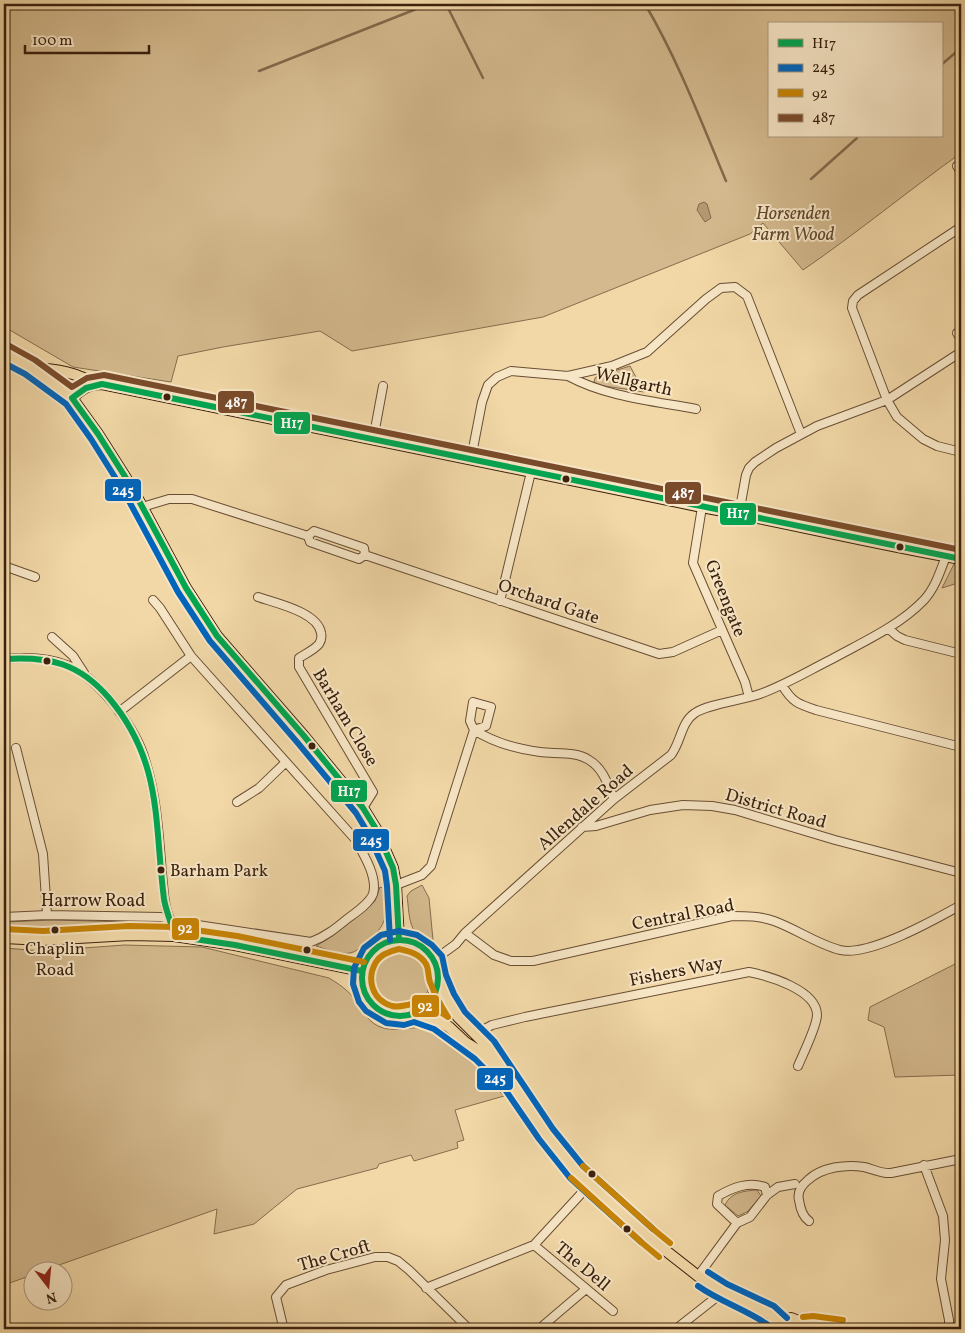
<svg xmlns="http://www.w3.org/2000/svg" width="965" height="1333" font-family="Vollkorn,serif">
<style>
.green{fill:#d3b98d;stroke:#866c4d;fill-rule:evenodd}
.water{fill:#b39973;stroke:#83694a}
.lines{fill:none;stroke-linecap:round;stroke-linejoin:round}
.stream{stroke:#83694a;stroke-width:2.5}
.minor-casing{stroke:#684e34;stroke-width:10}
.major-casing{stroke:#3a200d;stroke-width:12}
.minor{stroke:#f7e6c6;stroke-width:8}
.major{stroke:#f2d8a7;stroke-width:10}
.bus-1-casing{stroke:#f7e6c6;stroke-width:10}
.bus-2-casing{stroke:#f7e6c6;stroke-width:10}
.bus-3-casing{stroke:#f7e6c6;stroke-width:10}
.bus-4-casing{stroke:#f7e6c6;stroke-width:10}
.bus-1{stroke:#00a651;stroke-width:6}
.bus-2{stroke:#0065bd;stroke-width:6}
.bus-3{stroke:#c88403;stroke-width:6}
.bus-4{stroke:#7a4b2a;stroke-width:6}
.bus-dot{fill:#3a200d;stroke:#f7e6c6;stroke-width:2}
.labels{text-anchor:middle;stroke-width:4;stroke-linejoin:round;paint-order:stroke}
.bus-label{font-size:17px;fill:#3a200d;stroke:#f7e6c6;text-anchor:start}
.park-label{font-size:18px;font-style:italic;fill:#60462d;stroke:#f7e6c6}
.street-label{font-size:18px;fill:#3a200d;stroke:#f7e6c6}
.line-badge{stroke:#f7e6c6;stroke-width:2}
.badge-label{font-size:14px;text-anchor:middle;font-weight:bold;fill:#fff}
</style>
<rect width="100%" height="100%" fill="#f2d8a7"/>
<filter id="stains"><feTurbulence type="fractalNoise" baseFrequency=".004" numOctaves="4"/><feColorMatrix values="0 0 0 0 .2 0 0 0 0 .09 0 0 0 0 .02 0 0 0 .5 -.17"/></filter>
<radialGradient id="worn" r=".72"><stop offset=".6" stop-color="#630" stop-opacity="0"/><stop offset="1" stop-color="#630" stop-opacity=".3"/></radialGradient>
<path class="green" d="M4,4H961V153C908,191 857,233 803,270L763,223L750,234L543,317L352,351L320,331L223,347L178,356L171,382L73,367L8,329L4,328ZM769,24H941V136H769Z
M630,366L644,392L598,385L594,382L595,378L598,376Z
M954,564L961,565V582L942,588Z
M422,885L429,898L433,940C429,940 424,939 421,937C408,931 409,908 407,896L411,891Z
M380,887L383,888C388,915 388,924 366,943C361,947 356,952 350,953C339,955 326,949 316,946L326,940L375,901Z
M53,920L166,923L167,928L33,932L4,930V922Z
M124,945L202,947L329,978C339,984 346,989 353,997C361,1007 366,1020 378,1026C400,1036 421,1019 446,1034L504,1096L455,1110L464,1140L457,1142L458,1148L414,1161L411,1155L379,1164L377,1168L297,1189L254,1224L214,1234L217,1209L45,1270H32V1275L4,1285V948L43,951Z
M366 979a32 32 0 1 1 64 0a32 32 0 1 1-64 0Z
M961,961V1075L895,1077L884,1027L868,1020L870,1007Z
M757,1190L761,1196L747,1212L738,1216L725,1205C731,1192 744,1191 757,1190Z"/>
<path class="water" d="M704,202L707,204L711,218L705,222L697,210L699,204Z"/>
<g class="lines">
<path class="stream" d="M446,4L483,78
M645,4C678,60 701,121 726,181
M941,65L961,48
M259,71L429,4
M811,179L857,138"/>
<defs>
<path id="minor" d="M957,166L961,172
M961,227L858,295L853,301L852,308L887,400L897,417L923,439L937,446L961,452
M957,333L961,339
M568,376C607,397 653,401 696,409
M373,440L383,386
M471,459L482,402L488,385L497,377L511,371L568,376L612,366L647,352L706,299L721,288L735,287L747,296L801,434
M142,507L169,499H192L308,536
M702,507L693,563L745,682L749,697
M739,514L746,475L749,468L755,462L776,448L817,426L887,400L961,352
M308,536L314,531L364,548L365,555
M308,536L310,542L359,559L365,555
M365,555L659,654L673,652L722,630
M4,566L35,577
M258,597C275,603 318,612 321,633C322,637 321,641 319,644C314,650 305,654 299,658V667L373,792L363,808
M500,601L531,472
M888,628L897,636L905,640L961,654
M52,637L73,656L84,673
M4,659C57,654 83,665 116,707C128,723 140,741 145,760C158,800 159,843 163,884C164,893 164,902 167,911C170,920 173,926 174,936
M782,685C792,702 798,704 816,710L961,747
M119,712L191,656
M474,730C493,742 517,749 540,752C555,754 576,751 589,760C603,768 608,785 614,799
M16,748L43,854L47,915
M237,802L259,788L286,762
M582,827L596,826L650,810L683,805L712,806L735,810L835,840L961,873
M396,885L422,875L431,866L474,730L470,721L473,702L491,707L486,726L474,730
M4,917L47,915L161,917L178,922L311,942C325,937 336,928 347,919C355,913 369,904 373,894C378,877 363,853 355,839L191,656L160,608L153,600
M465,933L494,955L511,961H533L732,916C746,916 760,916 774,921C796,929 817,944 840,950C869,957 936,919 961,905
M434,960L456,944L465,933L614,799L671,755C681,742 681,722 695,713C708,704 743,700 760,694C785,685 808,671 832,659C863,642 899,626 924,600C935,588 940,572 946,556
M475,1034L492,1025L525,1017L749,972C769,976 817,990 817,1015C817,1026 803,1054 798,1066
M924,1165L943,1216L945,1240L941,1279L949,1320V1329
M809,1221C803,1217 800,1207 799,1200C797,1192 802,1185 808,1180C822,1167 846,1164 864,1167C873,1169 882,1174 891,1173L961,1159
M737,1223L717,1204L718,1196C732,1188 748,1181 765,1187L767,1195
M534,1245L613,1311
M698,1276L737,1223L750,1217L767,1195L778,1187L795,1184
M426,1288L534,1245L590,1184
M283,1326L276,1297L286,1285L326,1270L375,1257H388L398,1261L409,1270L469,1329
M539,1329L586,1289
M676,1329L723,1292"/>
<path id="major" d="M4,353L30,367L72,398L98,434L131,486L186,588L217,636L304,736L363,808L376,829L393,868L396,885L399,940
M31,367C54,370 75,371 94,384
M72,398C82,389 88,384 102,384L702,507C789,523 874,544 961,559
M4,938L43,940L130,935L174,936L235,945L362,971
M362 978a38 38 0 1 1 76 0a38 38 0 1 1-76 0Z
M438,978L446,998L458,1017L487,1046L546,1134L577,1172L647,1236L698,1276L723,1292L770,1314L781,1324
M414,1013L438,1021L449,1027L465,1042L481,1052L495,1066
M804,1326L813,1325L842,1329
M779,1328L783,1321L791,1318L801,1322L805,1329"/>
</defs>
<use href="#minor" class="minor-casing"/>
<use href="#major" class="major-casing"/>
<use href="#minor" class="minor"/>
<use href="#major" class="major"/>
<defs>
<path id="bus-1" d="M72,398L86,388L102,384L961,559
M72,398L98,434L131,486L186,588L217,636L304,736L363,808L376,829L393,868L396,885L399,940
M4,659C49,656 79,663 109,698C163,762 154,822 164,899C166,912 172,923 174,936
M174,936L235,945L362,971
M362 978a38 38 0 1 1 76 0a38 38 0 1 1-76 0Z"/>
<path id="bus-2" d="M4,363L25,374L66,404L91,439L123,490L178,592L210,641L297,742L356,813L368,833L385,871L387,886L390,940
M641,1242L570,1178L539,1139L504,1088L475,1059L434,1029L414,1022L404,1025L386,1023L366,1011L359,1002L353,984L354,968L364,948L381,935L399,931L417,935L432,945L442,956L446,975L454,994L465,1012L494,1041L553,1129L583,1166L653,1229
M708,1272L727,1284L774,1306L787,1318
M698,1286C722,1303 751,1311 774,1329"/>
<path id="bus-3" d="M4,929L43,931L129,926L175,927L237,936L364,962
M399,949C409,951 420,954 426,964C429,969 428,977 430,982C435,995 441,1006 448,1017C440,1011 425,1005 415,1004C407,1004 401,1008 392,1006C372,1000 366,979 376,962C381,954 390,951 399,949Z
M583,1166L653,1229L670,1243
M571,1178L641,1242L659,1257
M803,1317L813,1316L843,1320"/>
<path id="bus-4" d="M8,345L35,360L72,387L87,378L104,375L961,550"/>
</defs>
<use href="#bus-1" class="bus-1-casing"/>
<use href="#bus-2" class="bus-2-casing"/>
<use href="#bus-3" class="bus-3-casing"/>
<use href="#bus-4" class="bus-4-casing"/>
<use href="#bus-1" class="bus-1"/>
<use href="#bus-2" class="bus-2"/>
<use href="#bus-3" class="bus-3"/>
<use href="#bus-4" class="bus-4"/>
</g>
<g class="bus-dot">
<circle cx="167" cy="397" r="4.5"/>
<circle cx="566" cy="479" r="4.5"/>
<circle cx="900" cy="547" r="4.5"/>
<circle cx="47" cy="661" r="4.5"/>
<circle cx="312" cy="746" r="4.5"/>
<circle cx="161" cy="870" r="4.5"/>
<circle cx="55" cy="930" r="4.5"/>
<circle cx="307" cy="950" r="4.5"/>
<circle cx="592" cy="1174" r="4.5"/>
<circle cx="627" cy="1229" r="4.5"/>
</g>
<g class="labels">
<g class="bus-label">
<text x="170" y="876">Barham Park</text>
<text x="55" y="954" text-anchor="middle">Chaplin<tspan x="55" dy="21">Road</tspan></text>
</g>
<g class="park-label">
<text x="793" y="219">Horsenden<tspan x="793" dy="21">Farm Wood</tspan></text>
</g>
<g class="street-label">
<text transform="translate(634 381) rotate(13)" y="6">Wellgarth</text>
<text transform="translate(726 598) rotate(68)" y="6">Greengate</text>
<text transform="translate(549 601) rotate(19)" y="6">Orchard Gate</text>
<text transform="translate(346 717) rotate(59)" y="6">Barham Close</text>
<text transform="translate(585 807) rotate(-41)" y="6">Allendale Road</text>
<text transform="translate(776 808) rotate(16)" y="6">District Road</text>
<text x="93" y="906">Harrow Road</text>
<text transform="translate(683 914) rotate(-11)" y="6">Central Road</text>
<text transform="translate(676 971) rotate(-11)" y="6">Fishers Way</text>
<text transform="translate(334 1255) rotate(-16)" y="6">The Croft</text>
<text transform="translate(583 1266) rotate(40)" y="6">The Dell</text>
</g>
</g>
<g class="line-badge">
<rect x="217" y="390" width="38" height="24" rx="5" fill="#7a4b2a"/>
<rect x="273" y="411" width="38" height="24" rx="5" fill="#00a651"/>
<rect x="104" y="478" width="38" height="24" rx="5" fill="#0065bd"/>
<rect x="664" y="481" width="38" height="24" rx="5" fill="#7a4b2a"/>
<rect x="719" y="502" width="38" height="24" rx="5" fill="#00a651"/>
<rect x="330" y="779" width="38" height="24" rx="5" fill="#00a651"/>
<rect x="352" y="828" width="38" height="24" rx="5" fill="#0065bd"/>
<rect x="171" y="917" width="29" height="24" rx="5" fill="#c88403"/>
<rect x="411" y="994" width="29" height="24" rx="5" fill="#c88403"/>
<rect x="476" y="1067" width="38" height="24" rx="5" fill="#0065bd"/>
</g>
<g class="badge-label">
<text x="236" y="407">487</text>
<text x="292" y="428">H17</text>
<text x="123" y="495">245</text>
<text x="683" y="498">487</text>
<text x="738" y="518">H17</text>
<text x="349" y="796">H17</text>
<text x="371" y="845">245</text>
<text x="185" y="933">92</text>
<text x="425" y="1011">92</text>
<text x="495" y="1083">245</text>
</g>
<rect width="965" height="1333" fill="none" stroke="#f2d8a7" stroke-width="20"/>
<rect x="5" y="5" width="955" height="1323" fill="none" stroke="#3a200d" stroke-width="2.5"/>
<rect x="10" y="10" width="945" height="1313" fill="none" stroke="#3a200d"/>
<rect x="768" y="22" width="175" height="115" fill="#f7e6c6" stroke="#ab977c"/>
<rect x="778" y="39" width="25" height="8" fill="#00a651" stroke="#ab977c"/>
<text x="812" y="48" font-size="15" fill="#3a200d">H17</text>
<rect x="778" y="64" width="25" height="8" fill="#0065bd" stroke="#ab977c"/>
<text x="812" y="72" font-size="15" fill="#3a200d">245</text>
<rect x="778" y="89" width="25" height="8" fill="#c88403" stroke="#ab977c"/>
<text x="812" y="98" font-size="15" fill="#3a200d">92</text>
<rect x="778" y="114" width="25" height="8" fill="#7a4b2a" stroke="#ab977c"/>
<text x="812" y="122" font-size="15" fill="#3a200d">487</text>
<g transform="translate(48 1286) rotate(164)"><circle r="24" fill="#f7e6c6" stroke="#ab977c"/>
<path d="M0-4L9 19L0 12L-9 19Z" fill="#8f2418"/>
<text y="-8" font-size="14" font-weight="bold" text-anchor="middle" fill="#3a200d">N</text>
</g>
<path d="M25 45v8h124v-8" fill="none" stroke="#3a200d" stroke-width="2.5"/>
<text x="32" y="45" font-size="15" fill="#3a200d" stroke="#f7e6c6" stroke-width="4" paint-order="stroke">100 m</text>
<rect width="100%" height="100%" filter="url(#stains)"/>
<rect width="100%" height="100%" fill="url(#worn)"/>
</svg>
